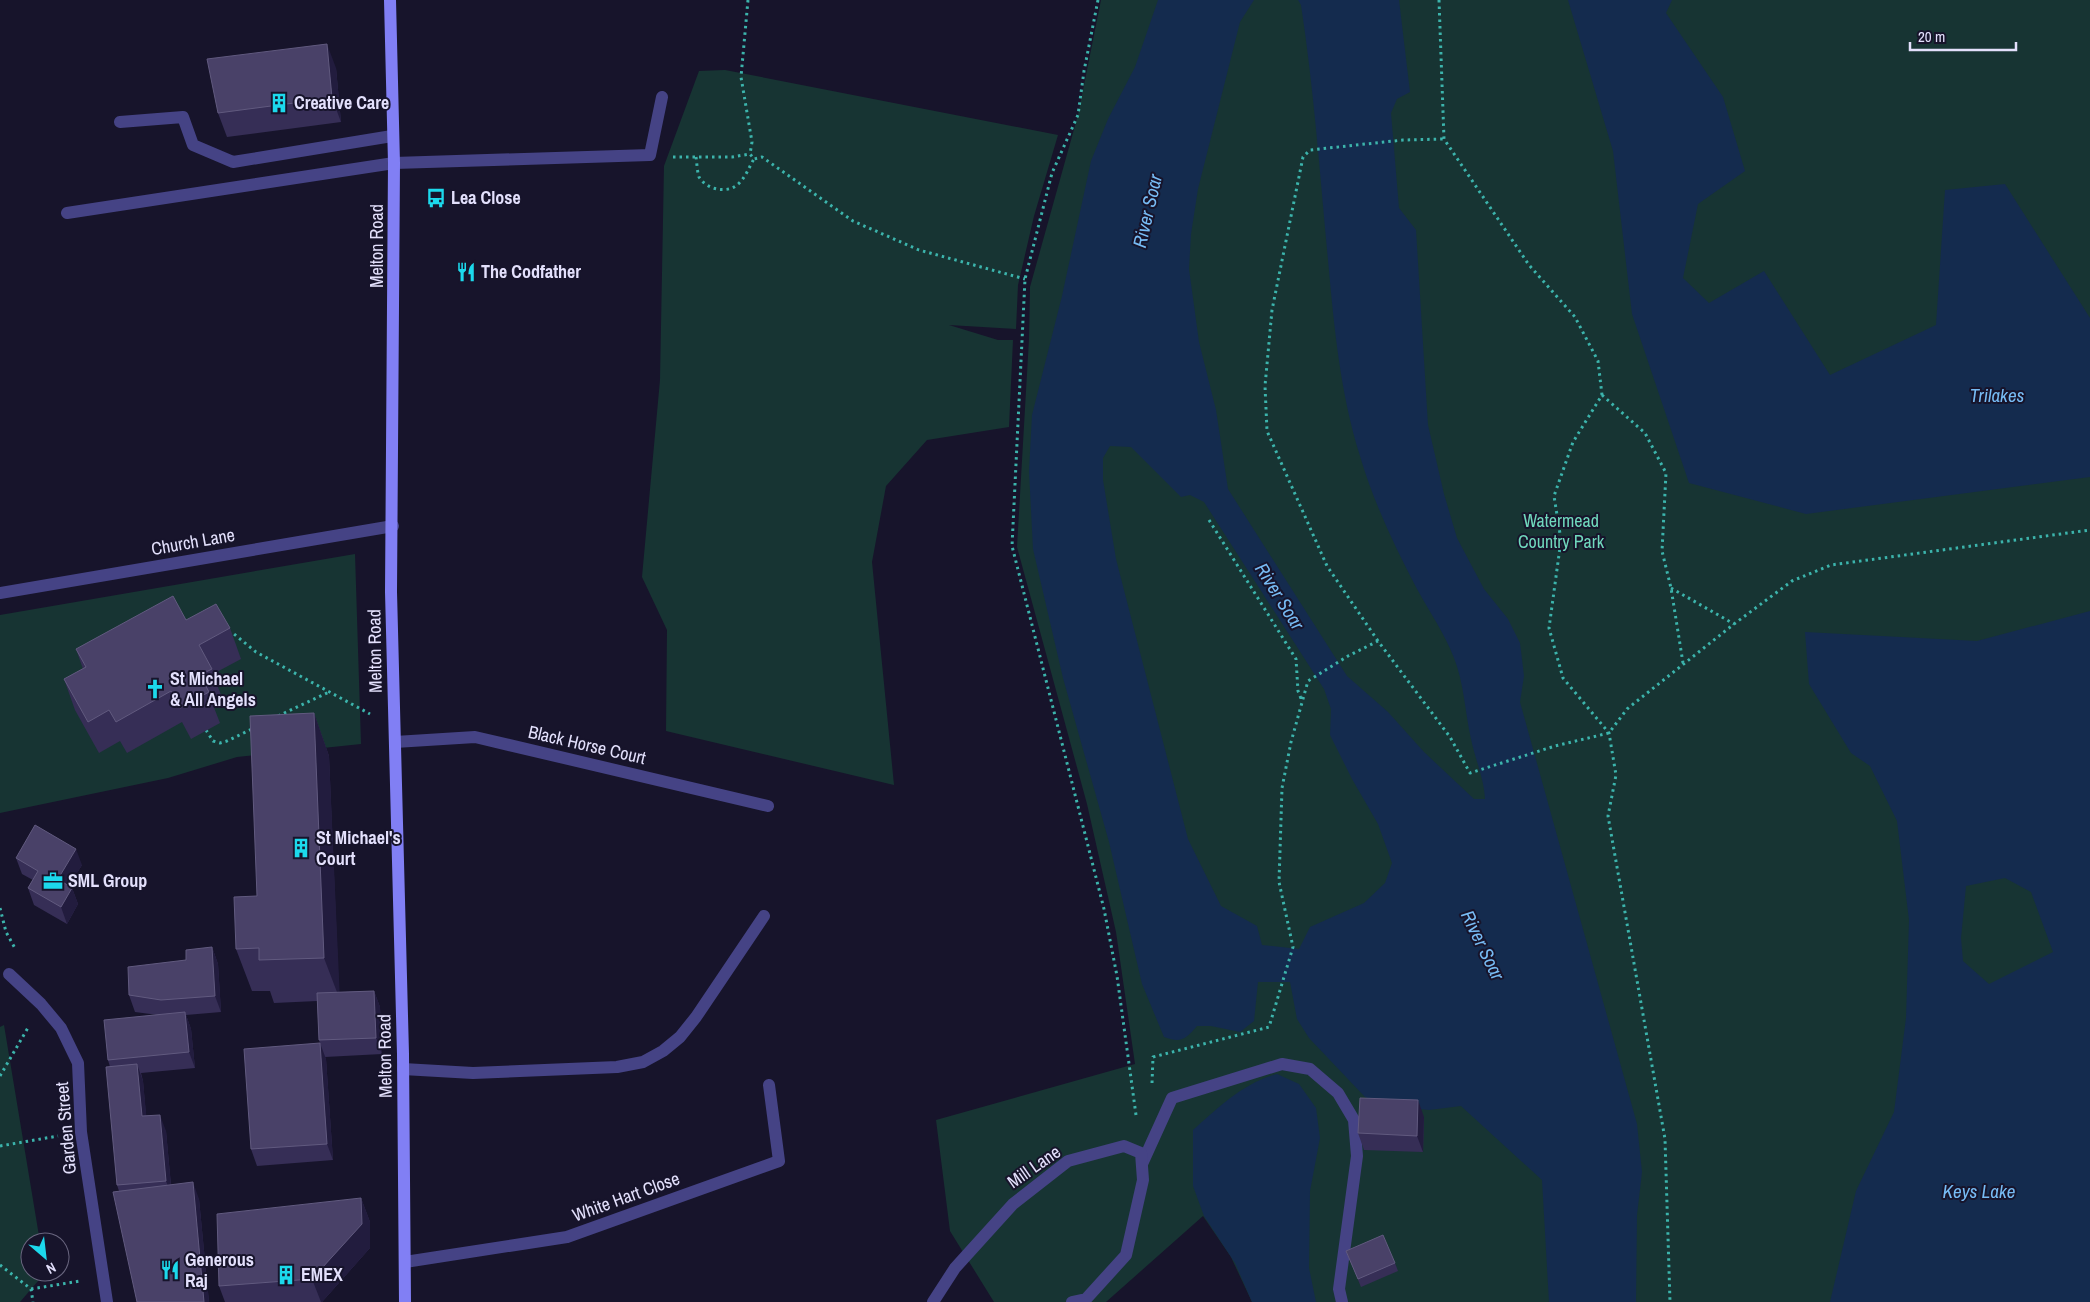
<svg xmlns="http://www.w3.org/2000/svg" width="2090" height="1302" font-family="'Archivo Narrow',sans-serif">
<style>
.green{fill:#173433}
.water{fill:#142b4e;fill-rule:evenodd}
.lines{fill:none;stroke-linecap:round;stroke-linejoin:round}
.path{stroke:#3cb4ac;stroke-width:3;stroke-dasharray:2.5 4;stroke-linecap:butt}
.lane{stroke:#454385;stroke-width:12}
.street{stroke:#454385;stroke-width:12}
.secondary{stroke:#817ff4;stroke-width:12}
.wall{fill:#362e56}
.shaded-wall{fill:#221c3e}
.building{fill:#494168;stroke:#615a7f}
.labels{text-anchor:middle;stroke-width:4;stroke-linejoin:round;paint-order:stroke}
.poi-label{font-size:18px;font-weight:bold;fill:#e3e0fc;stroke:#17142b;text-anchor:start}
.street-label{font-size:18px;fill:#e3e0fc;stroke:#17142b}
.park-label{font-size:18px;fill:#70d8bd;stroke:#17142b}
.water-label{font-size:19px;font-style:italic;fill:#77bbf4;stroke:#17142b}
</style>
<rect width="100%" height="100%" fill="#17142b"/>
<path class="green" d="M1101,0H2090V1302H1252L1231,1257L1203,1216L1106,1302H994L950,1231L936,1120L1135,1064L1116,932L1087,804L1017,547L1029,339L1030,287L1078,115Z
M725,70L1058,135L1034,216L1018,285L1016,329L949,325L998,340H1013L1009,427L927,440L886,486L872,562L894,785L666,731L667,630L642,577L660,380L664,166L699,71Z
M355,554L361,744L237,757L168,778L0,813V615Z
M4,1025L40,1242H30V1272L45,1273L20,1302H0V1027Z"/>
<path class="water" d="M1158,0H1254L1240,22L1198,189L1191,234L1189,269L1199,342L1216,410L1228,489L1347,676L1388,712L1424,752L1474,799H1485C1484,778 1475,759 1471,739C1465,712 1464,683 1454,658C1445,634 1429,611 1417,589C1395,547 1373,501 1360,456C1340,392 1334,326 1328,260C1320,175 1314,90 1301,5L1298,0H1399L1410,92L1397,99L1391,113L1399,208L1416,230L1428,425L1444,494L1457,538L1484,589L1508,619L1520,643L1524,676L1520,702L1637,1124L1642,1172L1637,1215L1636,1302H1549L1542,1180L1461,1106L1429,1110L1388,1106L1365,1097L1309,1038L1297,1019L1290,982H1258L1254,1021L1240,1032L1211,1026H1197C1185,1040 1181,1043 1164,1037L1142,984L1109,842L1063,678L1033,549L1029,471L1032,415L1062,296L1091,161L1108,119L1135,67ZM1110,446L1131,447L1181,497L1190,495L1204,502L1324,689L1331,709L1330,735L1352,779L1378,824L1392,863L1385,883L1364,903L1310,927L1299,949L1262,945L1257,926L1221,906L1188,839L1116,559L1103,480V458Z
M1568,0H1672L1666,13L1723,97L1745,171L1698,204L1683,278L1709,303L1764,271L1830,375L1936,325L1945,190L2005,184L2090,318V477L1806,514L1689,483L1632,314L1613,151Z
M2090,611V1302H1830L1856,1191L1894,1112L1906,1018L1909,920L1897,821L1870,766L1851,753L1809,684L1805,632L1977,641ZM2005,878L2031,892L2053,952L1989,984L1963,961L1961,938L1966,886Z
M1277,1074L1299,1084L1316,1108L1320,1138L1310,1191L1309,1268L1316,1302H1252L1235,1263L1204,1216L1193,1186V1130C1219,1107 1243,1083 1277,1074Z"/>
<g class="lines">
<path class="path" d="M748,0L741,77L752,142L750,154L754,159L762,157L853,221L919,250L1025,279
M1098,0L1084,71L1078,115L1052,173L1025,279L1012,546L1104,909L1117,976L1136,1115
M1439,0L1444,139L1529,265L1575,317L1598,361L1602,395L1573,442L1554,496L1561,540L1549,628L1563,678L1609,733L1616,775L1608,816L1665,1139L1670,1302
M673,157H732L750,154
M696,157C697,163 697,171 699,177C706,189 726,194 737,185C745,179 749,167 754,159
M1602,395L1645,433L1666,473L1662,551L1671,588L1683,663
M1209,520L1296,659L1298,691L1302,701
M1671,588L1734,624
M228,632L234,634L256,652L370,714
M1378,641L1327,566L1267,431L1265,386L1272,310L1303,157L1310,150L1403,140L1444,139
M278,716L329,692
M206,730L213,741L220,743L227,741L252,729
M0,908L6,932L16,950
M0,1076L29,1026
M1152,1083L1153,1057L1269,1027L1293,947L1279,882L1282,788L1291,742L1308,681L1348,656L1378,641L1450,737L1470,773L1555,746L1609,733L1627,709L1734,624L1792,581L1831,565L2090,530
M0,1146L58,1136
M0,1265L31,1289L33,1302
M31,1289L80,1281"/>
<path class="lane" d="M120,122L183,117L193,145L233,162L392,136
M67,213L394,163L650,155L662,97
M403,1069L473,1073L617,1067L643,1062L663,1051L680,1037L696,1017L764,916
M1142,1164L1172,1098L1282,1064L1310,1069L1338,1093L1354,1120L1357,1156L1339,1289L1342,1302"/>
<path class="street" d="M0,593L393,526
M395,742L475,737L768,806
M9,974L41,1004L61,1028L78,1063L81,1132L107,1302
M405,1262L567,1237L779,1161L769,1085
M933,1302L955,1268L1013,1204L1068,1161L1124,1146L1141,1153L1143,1180L1126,1255L1086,1299L1072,1302"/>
<path class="secondary" d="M390,0L394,163L391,592L403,1054L405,1302"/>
</g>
<path class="wall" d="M336,68L341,122L227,137L218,113Z
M186,620L230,628L241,659L213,674L223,700L213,705L220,723L191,739L182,722L127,753L120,741L99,753L75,710L64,679L83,669L76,649Z
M314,713L329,756L339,992L374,991L380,1007L382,1054L325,1057L326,1059L333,1160L257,1166L251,1149L320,1043L319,1040L317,1001L274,1003L270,991H252L236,949L257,896Z
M16,858L82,865L69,886L72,888L78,904L67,924L34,905L28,888L33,880L22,874Z
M212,947L218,964L221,1012L186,1015L191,1029L195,1068L141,1073L143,1081L146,1116L166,1131L171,1185L199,1199L209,1302H137L119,1191L117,1185L110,1067L108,1060L158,1015L135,1012L129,995L186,960Z
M1424,1117L1423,1152L1364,1150L1358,1133Z
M361,1198L370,1222V1248L322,1302H225L219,1286Z
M1346,1251L1395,1263L1398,1271L1361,1287Z"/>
<path class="shaded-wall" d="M327,44L336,68L341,122L332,98Z
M314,713L329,756L340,1000L324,958Z
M76,849L82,865L64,895L58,879Z
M72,888L78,904L67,924L61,907Z
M212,947L218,964L221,1012L215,996Z
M374,991L380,1007L382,1054L376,1038Z
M185,1012L191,1029L195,1068L189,1052Z
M320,1043L326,1059L333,1160L327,1144Z
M137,1064L143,1081L148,1133L142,1116Z
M1418,1100L1424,1117L1423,1152L1417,1136Z
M160,1115L166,1131L172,1197L166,1181Z
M193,1182L199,1199L209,1302H204Z
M361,1198L370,1222V1248L322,1302H321L312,1279Z"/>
<path class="building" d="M327,44L332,98L218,113L207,59Z
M173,596L186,620L216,604L230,628L199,645L212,669L200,675L209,692L180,708L171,691L116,722L109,710L88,722L64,679L86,667L76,649Z
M314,713L324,958L259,960V948L236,949L234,897L257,896L250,716Z
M35,825L76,849L58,879L72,888L61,907L28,888L38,871L16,858Z
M212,947L215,996L161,1000L129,995L128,967L186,960V950Z
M374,991L376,1038L319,1040L317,993Z
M185,1012L189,1052L108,1060L104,1020Z
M320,1043L327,1144L251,1149L244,1049Z
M137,1064L142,1116L160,1115L166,1181L117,1185L106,1067Z
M1360,1098L1418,1100L1417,1136L1358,1133Z
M193,1182L204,1302H137L113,1192Z
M361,1198L362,1224L312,1279L219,1286L217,1214Z
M1383,1235L1395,1263L1358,1279L1346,1251Z"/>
<defs>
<symbol id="building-bare" viewBox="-9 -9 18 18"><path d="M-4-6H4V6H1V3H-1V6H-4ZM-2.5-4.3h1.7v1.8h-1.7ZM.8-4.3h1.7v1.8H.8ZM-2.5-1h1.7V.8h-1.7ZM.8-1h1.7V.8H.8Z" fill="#1cd9ec" stroke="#17142b" stroke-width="2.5" paint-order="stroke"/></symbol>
<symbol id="bus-bare" viewBox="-9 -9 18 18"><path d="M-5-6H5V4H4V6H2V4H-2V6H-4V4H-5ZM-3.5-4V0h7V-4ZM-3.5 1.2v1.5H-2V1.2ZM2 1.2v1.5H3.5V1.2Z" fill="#1cd9ec" stroke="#17142b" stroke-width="2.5" paint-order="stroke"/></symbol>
<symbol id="restaurant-bare" viewBox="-9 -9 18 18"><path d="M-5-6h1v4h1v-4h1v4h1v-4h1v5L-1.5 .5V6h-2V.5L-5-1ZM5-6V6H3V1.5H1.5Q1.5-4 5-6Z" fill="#1cd9ec" stroke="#17142b" stroke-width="2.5" paint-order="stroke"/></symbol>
<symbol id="church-bare" viewBox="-9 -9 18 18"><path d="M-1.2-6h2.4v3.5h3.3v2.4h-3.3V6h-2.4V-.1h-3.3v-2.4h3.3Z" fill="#1cd9ec" stroke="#17142b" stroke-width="2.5" paint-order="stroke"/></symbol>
<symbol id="office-bare" viewBox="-9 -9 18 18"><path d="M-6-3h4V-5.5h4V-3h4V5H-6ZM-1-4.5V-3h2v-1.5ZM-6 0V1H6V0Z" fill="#1cd9ec" stroke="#17142b" stroke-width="2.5" paint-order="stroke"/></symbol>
</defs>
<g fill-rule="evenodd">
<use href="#building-bare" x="265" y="89" width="28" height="28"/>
<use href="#bus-bare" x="422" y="184" width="28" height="28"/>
<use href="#restaurant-bare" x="452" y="258" width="28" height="28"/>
<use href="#church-bare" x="141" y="675" width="28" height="28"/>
<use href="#building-bare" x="287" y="834" width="28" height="28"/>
<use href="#office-bare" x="39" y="867" width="28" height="28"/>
<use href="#restaurant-bare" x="156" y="1256" width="28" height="28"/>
<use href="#building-bare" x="272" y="1261" width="28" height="28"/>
</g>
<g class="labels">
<g class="poi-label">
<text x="294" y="109">Creative Care</text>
<text x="451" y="204">Lea Close</text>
<text x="481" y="278">The Codfather</text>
<text x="170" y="685">St Michael<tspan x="170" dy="21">&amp; All Angels</tspan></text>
<text x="316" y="844">St Michael's<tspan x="316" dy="21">Court</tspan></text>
<text x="68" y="887">SML Group</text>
<text x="185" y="1266">Generous<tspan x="185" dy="21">Raj</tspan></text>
<text x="301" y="1281">EMEX</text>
</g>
<g class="street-label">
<text transform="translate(377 246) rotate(-90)" y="6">Melton Road</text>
<text transform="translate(193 542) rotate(-10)" y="6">Church Lane</text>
<text transform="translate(375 651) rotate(-91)" y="6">Melton Road</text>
<text transform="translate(587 745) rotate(13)" y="6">Black Horse Court</text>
<text transform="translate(385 1056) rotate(-91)" y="6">Melton Road</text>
<text transform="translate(66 1128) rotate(-95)" y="6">Garden Street</text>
<text transform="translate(1034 1167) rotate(-35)" y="6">Mill Lane</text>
<text transform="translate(626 1197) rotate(-20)" y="6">White Hart Close</text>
</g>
<g class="park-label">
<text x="1561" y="527">Watermead<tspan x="1561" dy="21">Country Park</tspan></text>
</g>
<g class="water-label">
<text transform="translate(1147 211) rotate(-77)" y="7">River Soar</text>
<text x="1997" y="402">Trilakes</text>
<text transform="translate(1280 596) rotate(58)" y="7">River Soar</text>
<text transform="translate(1483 945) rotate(64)" y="7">River Soar</text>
<text x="1979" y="1198">Keys Lake</text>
</g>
</g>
<g transform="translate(45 1257) rotate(152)"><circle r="24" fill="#17142b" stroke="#69667f"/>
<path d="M0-4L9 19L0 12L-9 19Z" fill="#1cd9ec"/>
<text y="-8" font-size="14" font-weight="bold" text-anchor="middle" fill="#e3e0fc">N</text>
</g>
<path d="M1910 42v8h106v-8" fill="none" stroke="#e3e0fc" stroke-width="2.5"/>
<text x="1918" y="42" font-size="15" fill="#e3e0fc" stroke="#17142b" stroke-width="4" paint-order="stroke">20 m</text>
</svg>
